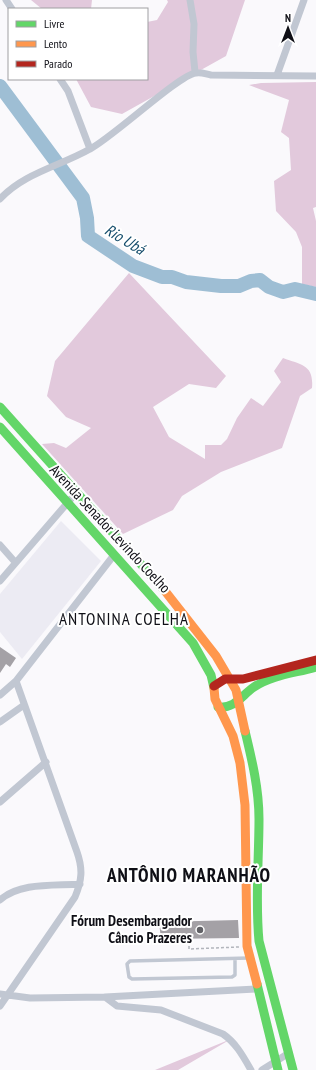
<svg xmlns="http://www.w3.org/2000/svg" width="316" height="1070" font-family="'PT Sans Narrow',sans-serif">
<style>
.built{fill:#ecebf3}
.forest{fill:#e2c9dc}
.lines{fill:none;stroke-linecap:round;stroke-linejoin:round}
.river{stroke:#9ebed4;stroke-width:14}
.building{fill:#a4a1a6}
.path{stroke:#b2b5bc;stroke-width:1.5;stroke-dasharray:3 2;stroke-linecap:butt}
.lane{stroke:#c1c7d2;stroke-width:3.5}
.street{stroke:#c1c7d2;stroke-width:7}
.fast{stroke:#63d668;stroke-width:9}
.slow{stroke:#ff974d;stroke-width:9}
.jam{stroke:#b3261e;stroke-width:9}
.poi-dot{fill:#616166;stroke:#fff;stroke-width:1.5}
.labels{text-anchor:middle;stroke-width:4;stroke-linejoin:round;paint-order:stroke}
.street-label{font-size:15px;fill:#0f0f16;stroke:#fff}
.poi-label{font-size:15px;font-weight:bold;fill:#0f0f16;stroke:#fff;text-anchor:end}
.water-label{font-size:16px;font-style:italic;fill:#154d6c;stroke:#fff}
.quarter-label{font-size:17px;letter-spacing:1px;fill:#0f0f16;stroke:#fff}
.district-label{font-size:19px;font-weight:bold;letter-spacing:1px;fill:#0f0f16;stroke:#fff}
</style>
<rect width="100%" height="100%" fill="#faf9fc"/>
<path class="built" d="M61,521L101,561L22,659L0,632V594Z"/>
<path class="forest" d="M31,0H92L91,9H42Z
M167,0H245L226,56L122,114L91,107L76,79H147V22L157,20L168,2Z
M316,82V207L313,208L316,221V287L302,284V247L296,232L276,211L274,181L291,170L289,138L281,132L289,100L249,85L261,83Z
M129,273L226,376L216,388L189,384L153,407L169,437L205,459V445H221L227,439L237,418L251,398L263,406L281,382L274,371L283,358C302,365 314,365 312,388L300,396L282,448L221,472L182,496L173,510L123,534L42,444L54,443L66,448L91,428L66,417L47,396L55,361Z
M231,1039L178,1070H155Z"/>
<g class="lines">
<path class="river" d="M0,86L83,198L87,218L88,236L133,266L162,277H172L186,282L221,286H239L251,281L260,280L269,287L283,292L295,289L316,294"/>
</g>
<path class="building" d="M0,647L16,658L10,667L6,664L0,673Z
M238,920L239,938L161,939L159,922Z"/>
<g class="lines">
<path class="path" d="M189,941V949L239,947"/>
<path class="lane" d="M235,959V975L232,977L132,979L129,977L127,964L130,961L249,958"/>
<path class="street" d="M6,0L12,9
M190,0L194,24L193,52L195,72
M277,75L304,0
M60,79L68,91L90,149
M0,199C24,173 60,166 90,149C112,138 180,74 196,73C200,72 206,74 211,75L316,76
M0,545L15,562
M0,581L76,493
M0,695L16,681L114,555
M0,722L24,705
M0,802L46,762
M0,900C20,882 55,886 80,884
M0,994L30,998L105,997L117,1006L161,1010L223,1034C236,1043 243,1056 251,1070
M105,997L256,989
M0,1006L75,897C82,880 83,869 77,852L16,681
M262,1070L289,1053"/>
<path class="fast" d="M0,407L165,591
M0,427L193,643L211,675L214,688
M218,707C235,709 242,695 254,687C272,675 296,673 316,667
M245,731C252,760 259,789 259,819C259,859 255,900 259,941L293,1070
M257,984L278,1070"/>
<path class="slow" d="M165,591L216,656L236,690L245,731
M214,688L215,699L233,736L240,763L245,805L247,946L257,984"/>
<path class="jam" d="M214,686L225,679H243L316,660"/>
</g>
<circle class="poi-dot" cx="200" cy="930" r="4"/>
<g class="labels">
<g class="street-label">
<text transform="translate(110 529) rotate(47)" y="5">Avenida Senador Levindo Coelho</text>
</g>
<g class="poi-label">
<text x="192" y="926">Fórum Desembargador<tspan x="192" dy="17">Câncio Prazeres</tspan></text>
</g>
<g class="water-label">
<text transform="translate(125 239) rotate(31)" y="6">Rio Ubá</text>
</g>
<g class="quarter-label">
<text x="124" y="625">ANTONINA COELHA</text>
</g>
<g class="district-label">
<text x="189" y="882">ANTÔNIO MARANHÃO</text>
</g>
</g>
<rect x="8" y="8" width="140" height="72" fill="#ffffff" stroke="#9f9fa2"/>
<rect x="16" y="21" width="20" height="6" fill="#63d668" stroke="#9f9fa2"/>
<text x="44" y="28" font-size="12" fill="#0f0f16">Livre</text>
<rect x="16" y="41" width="20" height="6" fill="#ff974d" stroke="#9f9fa2"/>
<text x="44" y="48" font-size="12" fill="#0f0f16">Lento</text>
<rect x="16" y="61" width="20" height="6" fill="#b3261e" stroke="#9f9fa2"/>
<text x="44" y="68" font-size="12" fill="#0f0f16">Parado</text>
<g transform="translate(288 28)" stroke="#ffffff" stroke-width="3" paint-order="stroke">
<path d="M0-3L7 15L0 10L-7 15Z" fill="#0f0f16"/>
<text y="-6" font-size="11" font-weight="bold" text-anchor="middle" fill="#0f0f16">N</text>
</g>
</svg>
